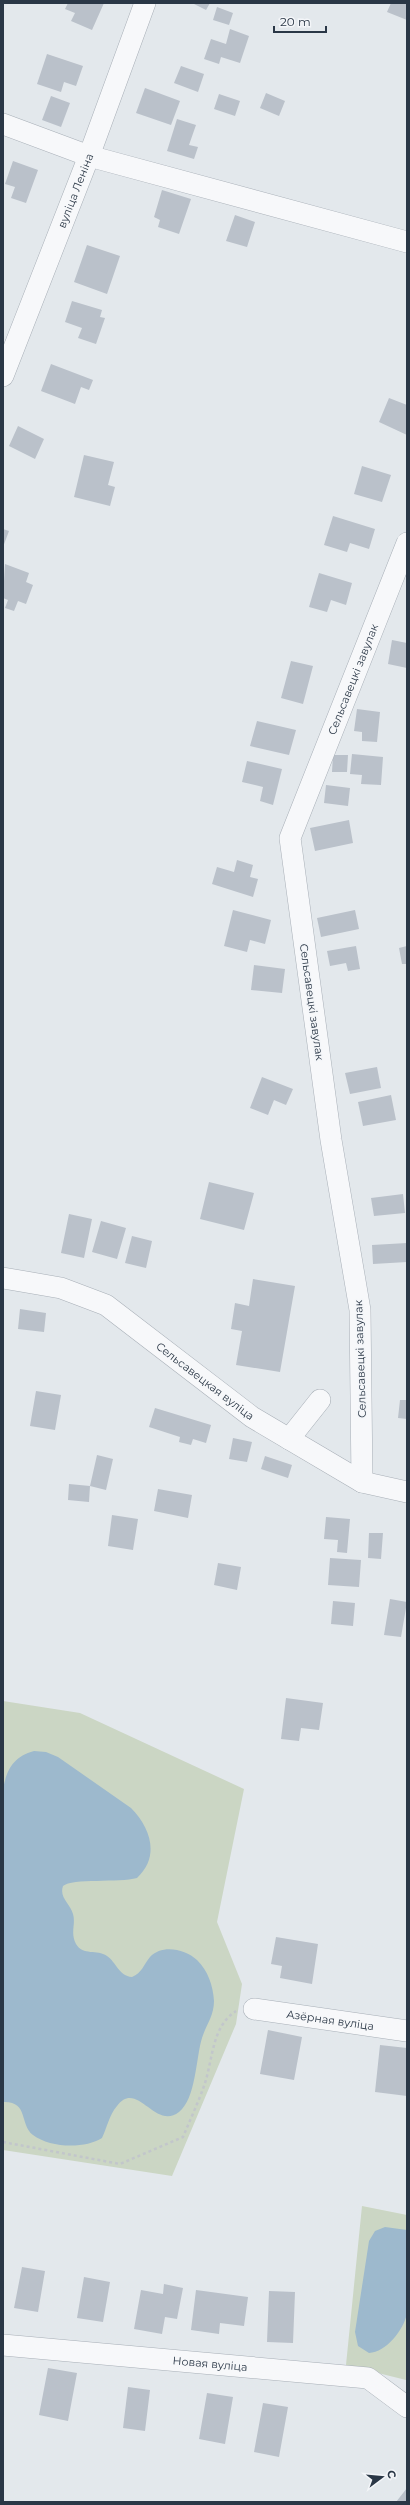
<svg xmlns="http://www.w3.org/2000/svg" width="410" height="2505" font-family="Montserrat,sans-serif">
<style>
.green{fill:#cbd6c4}
.water{fill:#9db9cd}
.building{fill:#bac1ca}
.lines{fill:none;stroke-linecap:round;stroke-linejoin:round}
.minor-casing{stroke:#a8afb7;stroke-width:22}
.path{stroke:#c2c6cb;stroke-width:2.5;stroke-dasharray:3 3;stroke-linecap:butt}
.minor{stroke:#f7f8fa;stroke-width:21}
.labels{text-anchor:middle;stroke-width:3;stroke-linejoin:round;paint-order:stroke}
.street-label{font-size:11px;fill:#2a3746;stroke:#f4f6f9}
</style>
<rect width="100%" height="100%" fill="#e3e8ec"/>
<path class="green" d="M3,1701L80,1713L244,1789L217,1922L242,1984L236,2024L172,2176L3,2150Z
M362,2206L407,2215L406,2380L346,2365Z"/>
<path class="water" d="M34,1751L46,1752L58,1757L131,1808C151,1828 160,1857 137,1878C119,1883 72,1878 63,1886C59,1898 70,1903 73,1914C76,1924 70,1933 76,1944C83,1956 97,1949 107,1956C116,1962 119,1976 132,1977C142,1973 144,1964 150,1957C162,1944 185,1949 197,1960C208,1971 213,1985 214,2001C214,2016 206,2025 202,2038C196,2057 196,2099 179,2112C155,2131 137,2079 117,2106C109,2115 107,2128 102,2138C85,2149 50,2148 33,2135C19,2124 29,2101 3,2102V1789C7,1769 13,1757 34,1751Z
M385,2227L407,2230C407,2254 410,2291 407,2313C404,2330 386,2352 369,2353L358,2346L355,2332L369,2241L375,2231Z"/>
<path class="building" d="M68,3H104L92,30L71,21L75,13L65,9Z
M192,3H210L206,10Z
M391,3H407V20L387,12Z
M217,7L233,13L229,25L213,20Z
M230,29L249,36L240,63L221,57L219,64L204,59L211,39L226,44Z
M47,54L83,66L76,86L64,82L61,92L37,84Z
M181,66L204,74L198,92L174,83Z
M145,88L180,101L171,125L136,113Z
M266,93L285,101L279,116L260,108Z
M219,94L240,101L235,116L214,109Z
M51,96L70,103L61,127L42,120Z
M177,119L196,125L189,145L198,147L194,159L167,151Z
M13,161L38,170L26,203L11,198L15,187L5,184Z
M162,190L191,199L179,234L158,227L160,220L154,217Z
M235,215L255,222L247,247L226,241Z
M87,245L120,256L107,294L74,282Z
M72,301L102,310L100,317L105,318L96,344L78,338L82,328L65,322Z
M51,364L93,380L89,390L81,387L75,404L41,391Z
M389,398L407,405V435L379,422Z
M18,426L44,439L35,459L9,446Z
M84,455L114,462L108,485L115,487L110,506L74,497Z
M362,466L391,475L382,502L354,494Z
M333,516L375,529L369,549L350,543L347,552L324,545Z
M3,529L9,531L3,547Z
M5,564L29,573L26,582L33,585L26,604L18,601L14,611L5,608L8,600L3,598Z
M319,573L352,583L346,605L331,600L327,612L309,607Z
M392,640L407,643V668L388,664Z
M291,661L313,666L303,704L281,698Z
M357,709L380,712L377,742L362,741V732L354,731Z
M257,721L296,730L289,755L250,746Z
M352,754L383,757L381,785L361,784L362,775L350,774Z
M333,755H348L347,772H332Z
M247,761L282,769L273,805L260,801L263,787L242,782Z
M326,785L350,788L348,806L324,803Z
M349,820L353,843L315,851L310,828Z
M237,860L253,865L250,877L258,879L253,897L212,884L217,867L234,872Z
M233,910L271,920L265,944L250,940L247,952L224,946Z
M355,910L359,929L321,937L317,918Z
M356,946L360,969L348,971L346,963L330,966L327,951Z
M407,946V964H402L399,948Z
M254,965L285,969L282,993L251,990Z
M377,1067L381,1088L350,1094L345,1073Z
M262,1077L293,1089L286,1105L274,1100L268,1115L250,1108Z
M391,1095L396,1120L363,1126L358,1102Z
M209,1182L254,1193L244,1230L200,1219Z
M403,1194L405,1213L374,1216L371,1198Z
M69,1214L92,1219L84,1258L61,1253Z
M101,1221L126,1228L117,1259L92,1252Z
M132,1236L152,1241L146,1268L125,1263Z
M407,1243V1262L373,1264L372,1245Z
M253,1279L295,1286L280,1372L236,1365L242,1331L231,1329L235,1303L249,1306Z
M20,1309L46,1313L44,1332L18,1329Z
M36,1391L61,1395L55,1430L30,1426Z
M400,1400H407V1419L398,1418Z
M155,1408L211,1425L206,1443L193,1439L191,1445L179,1442L180,1437L149,1427Z
M233,1438L252,1442L247,1462L229,1459Z
M97,1455L113,1459L106,1490L90,1486Z
M265,1456L292,1465L288,1478L261,1469Z
M69,1484L90,1486L89,1502L68,1500Z
M158,1489L192,1495L188,1518L154,1511Z
M112,1515L138,1519L133,1550L108,1546Z
M326,1517L350,1519L347,1553L337,1552L338,1540L324,1539Z
M369,1533H383L381,1559L368,1558Z
M330,1558L361,1560L359,1587L328,1585Z
M218,1563L241,1567L237,1590L214,1585Z
M390,1599L407,1602L401,1637L384,1635Z
M333,1601L355,1603L353,1626L331,1624Z
M286,1698L323,1703L319,1730L301,1728L299,1741L281,1739Z
M276,1937L318,1944L312,1984L280,1978L282,1966L271,1964Z
M268,2030L302,2037L294,2080L260,2074Z
M380,2045L407,2048V2096L375,2092Z
M22,2267L45,2271L38,2312L14,2308Z
M84,2277L110,2282L103,2322L77,2318Z
M164,2284L183,2288L177,2319L165,2317L162,2334L134,2329L141,2290L163,2294Z
M196,2290L248,2297L244,2326L220,2323L219,2334L191,2330Z
M269,2291L295,2292L293,2343L267,2342Z
M48,2368L77,2373L68,2421L39,2415Z
M128,2387L150,2390L145,2431L123,2428Z
M207,2393L233,2397L225,2444L199,2439Z
M263,2403L288,2407L279,2457L254,2452Z
M407,2488V2502H396Z"/>
<g class="lines">
<defs>
<g id="minor">
<path d="M3,124L89,156L407,242"/>
<path id="s1" d="M3,376L89,156L145,3"/>
<path id="s2" d="M3,1278L61,1288L106,1305L252,1417L362,1482L407,1492"/>
<path d="M289,1439L320,1400"/>
<path id="s3" d="M362,1482L360,1310L331,1140L290,838L407,543"/>
<path id="s4" d="M254,2009L407,2031"/>
<path id="s5" d="M3,2345L368,2378L407,2407"/>
</g>
</defs>
<use href="#minor" class="minor-casing"/>
<path class="path" d="M3,2142L120,2164L183,2137C190,2120 198,2103 204,2086C213,2061 211,2027 236,2011"/>
<use href="#minor" class="minor"/>
</g>
<g class="labels">
<g class="street-label">
<text dy="4" stroke="none"><textPath href="#s1" startOffset="199">вуліца Леніна</textPath></text>
<text dy="4" stroke="none"><textPath href="#s3" startOffset="820">Сельсавецкі завулак</textPath></text>
<text transform="translate(312 1002) rotate(82)" y="4">Сельсавецкі завулак</text>
<text transform="translate(360 1359) rotate(-92)" y="4">Сельсавецкі завулак</text>
<text dy="4" stroke="none"><textPath href="#s2" startOffset="232">Сельсавецкая вуліца</textPath></text>
<text dy="4" stroke="none"><textPath href="#s4" startOffset="77">Азёрная вуліца</textPath></text>
<text dy="4" stroke="none"><textPath href="#s5" startOffset="208">Новая вуліца</textPath></text>
</g>
</g>
<rect width="410" height="2505" fill="none" stroke="#2a3746" stroke-width="8"/>
<g transform="translate(382 2477) rotate(74)" stroke="#f4f6f9" stroke-width="3" paint-order="stroke">
<path d="M0-3L7 15L0 10L-7 15Z" fill="#2a3746"/>
<text y="-6" font-size="11" font-weight="bold" text-anchor="middle" fill="#2a3746">С</text>
</g>
<path d="M274 26v6h52v-6" fill="none" stroke="#2a3746" stroke-width="2"/>
<text x="280" y="26" font-size="12" fill="#2a3746" stroke="#f4f6f9" stroke-width="3" paint-order="stroke">20 m</text>
</svg>
